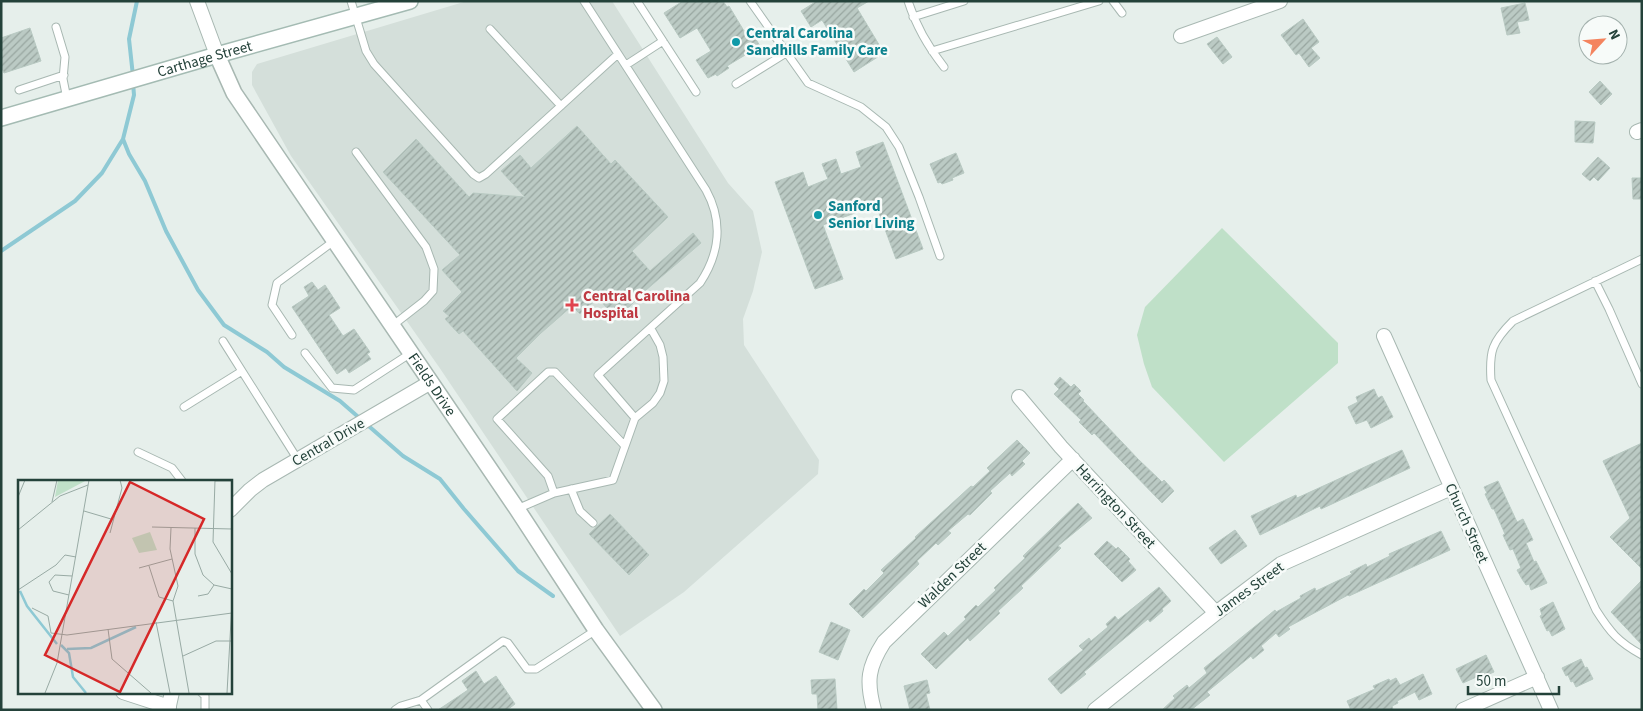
<svg xmlns="http://www.w3.org/2000/svg" width="1643" height="711" font-family="'Source Sans 3',sans-serif">
<style>
.built{fill:#d4dfda}
.pitch{fill:#bfe0c8}
.lines{fill:none;stroke-linecap:round;stroke-linejoin:round}
.stream{stroke:#8ec9d4;stroke-width:4}
.building{fill:url(#building-hatch);stroke:#b8c9c2}
.service-casing{stroke:#a8b8b2;stroke-width:9}
.minor-casing{stroke:#a8b8b2;stroke-width:16}
.tertiary-casing{stroke:#a8b8b2;stroke-width:18}
.secondary-casing{stroke:#a4bbb3;stroke-width:18}
.service{stroke:#fff;stroke-width:7}
.minor{stroke:#fff;stroke-width:14}
.tertiary{stroke:#fff;stroke-width:15}
.secondary{stroke:#fff;stroke-width:15}
.culture-dot{fill:#0f9aa8;stroke:#f7fbf9;stroke-width:2}
.health-dot{fill:#e0444e;stroke:#f7fbf9;stroke-width:2}
.labels{text-anchor:middle;stroke-width:5;stroke-linejoin:round;paint-order:stroke}
.culture-label{font-size:15px;font-weight:bold;fill:#0d838f;stroke:#f7fbf9;text-anchor:start}
.street-label{font-size:15px;fill:#24423a;stroke:#f7fbf9}
.health-label{font-size:15px;font-weight:bold;fill:#be3a42;stroke:#f7fbf9;text-anchor:start}
.inset-river{fill:none;stroke:#8ec9d4;stroke-width:2.5}
.inset-road{fill:none;stroke:#98aaa4;stroke-width:1}
.view{fill:#d62828;fill-opacity:0.15;stroke:#d62828;stroke-width:2.5}
.inset-edge{fill:none;stroke:#24423a;stroke-width:2.5}
</style>
<defs>
<pattern id="building-hatch" width="6" height="6" patternUnits="userSpaceOnUse" patternTransform="scale(1.25)"><rect width="6" height="6" fill="#bbcac4"/><path d="M-1 1l2-2M0 6l6-6M5 7l2-2" fill="none" stroke="#98a6a0"/></pattern>
</defs>
<rect width="100%" height="100%" fill="#e6efeb"/>
<path class="built" d="M467,1H612L728,183L753,211L762,252L753,291L743,319L744,345L819,460L818,474L684,592L620,636L439,367L291,156L252,85V72L257,64Z"/>
<path class="pitch" d="M1222,228L1338,343V363L1224,462L1152,387L1144,364L1137,335L1145,307Z"/>
<g class="lines">
<path class="stream" d="M133,76L129,39L137,1
M123,139L129,154L145,181L166,231L198,290L224,325L267,352L284,367L340,401L403,456L440,479L464,509L518,571L553,596
M1,251L75,201L102,173L123,139L134,95L133,83"/>
</g>
<path class="building" d="M683,1H723L727,7L729,6L744,31L749,28L760,46L727,66L729,68L717,76L716,74L708,78L696,60L711,51L697,28L680,38L664,13Z
M817,1H869L857,8L884,53L854,72L822,20L811,27L801,11Z
M1525,3L1529,20L1517,22L1520,33L1507,35L1501,8Z
M1303,19L1319,42L1311,48L1320,58L1309,67L1299,53L1296,55L1281,35Z
M30,28L41,61L4,73L1,66V38Z
M1217,37L1232,57L1223,64L1207,44Z
M1600,81L1612,94L1601,105L1589,92Z
M1575,121L1595,122L1593,143L1575,142Z
M577,126L611,164L615,160L668,217L632,251L650,271L693,233L701,243L646,290L617,319L598,298L580,314L572,306L541,333L516,358L532,373L517,391L463,331L459,334L445,319L449,316L443,311L462,292L442,270L460,255L383,172L416,139L469,197L473,193L525,197L501,171L520,155L531,168Z
M883,142L923,249L896,259L876,205L823,225L843,279L815,289L775,182L803,172L808,187L828,179L822,164L836,159L841,174L861,167L856,152Z
M956,153L964,173L952,178L953,180L942,184L940,182L938,183L930,164Z
M1598,157L1610,168L1598,181L1594,177L1590,181L1582,174Z
M1632,178H1642V199H1633Z
M312,282L318,290L325,285L340,308L329,315L343,336L354,329L370,352L367,354L371,359L349,373L346,368L337,374L292,307L309,296L304,287Z
M1060,377L1071,387L1074,384L1081,391L1078,394L1084,400L1083,401L1138,459L1162,482L1164,480L1174,491L1162,503L1094,433L1092,435L1079,422L1081,420L1054,394L1059,389L1054,384Z
M1374,389L1378,398L1382,396L1393,417L1371,428L1367,420L1356,424L1348,407L1358,402L1356,397Z
M1017,440L1030,453L1022,461L1025,464L1012,476L1010,473L990,491L992,493L970,515L968,514L948,531L951,533L938,545L936,543L917,561L919,564L863,618L849,604L864,589L866,591L884,573L881,570L916,538L915,537L971,486L973,487L990,471L987,468Z
M1642,443V569L1610,537L1630,518L1603,461Z
M1402,450L1410,468L1321,509L1320,506L1260,535L1251,516L1296,495L1297,498Z
M1498,481L1517,522L1523,519L1533,540L1526,543L1534,562L1536,561L1547,583L1531,590L1529,584L1526,585L1522,579L1517,570L1521,568L1513,549L1510,550L1503,535L1505,534L1494,509H1492L1485,494L1487,493L1484,487Z
M1078,503L1092,518L1058,546L1061,548L1021,586L1023,588L998,611L1000,613L970,641L968,638L936,669L921,654L944,632L948,636L966,619L964,617L976,605L978,607L996,590L994,588L1025,558L1023,556Z
M610,514L649,555L629,575L589,534Z
M1235,530L1247,546L1221,564L1209,548Z
M1441,531L1450,550L1349,596L1348,595L1288,627L1290,629L1279,637L1276,633L1261,646L1264,650L1253,659L1251,656L1207,692L1210,695L1191,710H1162L1175,698L1173,696L1187,685L1189,688L1207,673L1204,668L1275,610L1276,612L1301,598L1300,596L1315,588L1316,591L1352,574L1350,572L1366,564L1367,567L1390,556L1389,554Z
M1107,541L1116,549L1118,547L1130,559L1128,561L1136,570L1122,582L1094,554Z
M1642,580V645L1611,612Z
M1159,587L1171,601L1162,609L1163,611L1150,622L1148,619L1084,672L1086,674L1061,694L1048,679L1083,650L1079,646L1089,638L1091,641L1108,627L1106,624L1115,616L1118,620Z
M1553,602L1565,629L1552,636L1549,630L1547,631L1540,616L1542,615L1540,609Z
M831,622L850,630L838,660L819,652Z
M1486,655L1494,672L1482,677L1481,675L1463,683L1456,669Z
M1581,659L1585,668L1587,667L1593,679L1576,687L1573,681L1571,682L1568,675L1566,676L1562,668Z
M476,671L484,684L496,676L515,704L507,710H438L468,690L462,681Z
M1423,674L1432,694L1419,700L1415,692L1397,701L1398,703L1392,706L1393,710H1351L1347,701L1375,689L1373,686L1389,679L1390,681L1396,678L1400,685Z
M835,679L837,710H818L817,694H812L811,680Z
M927,680L930,693L926,694L930,710H910L904,686Z"/>
<g class="lines">
<defs>
<path id="service" d="M351,1L366,51L374,64L473,174L479,178L486,174L618,54
M584,1L706,190C723,221 720,253 700,283L598,375L635,418
M637,1L696,92
M750,1L808,83L861,107L886,127L899,147L919,197L940,256
M908,1C916,26 928,47 944,67
M1113,1L1122,13
M913,17L964,1
M56,27L65,57L63,79L67,99
M490,29L561,106
M932,51L1099,1
M626,65L663,41
M736,84L786,53
M19,90L64,75
M356,152L426,247L434,269L433,291L424,301L392,326
M1642,259L1513,321C1492,342 1489,351 1491,380L1596,610C1610,632 1618,642 1642,655
M1595,281L1609,309L1642,384
M292,335L272,305L277,283L334,241
M223,341L298,460
M305,353L332,388L354,390L411,353
M184,407L242,371
M138,452L172,468L182,481
M571,489L580,511L593,523
M554,493L548,476L497,419L548,372H555L625,446
M517,509L554,493L613,480L635,418L653,403L660,393L664,381L663,357L660,345L651,329
M201,692L205,696V710
M421,700L428,710
M395,710L401,706L421,700L503,641L508,643L527,669H536L596,630"/>
<path id="minor" d="M197,1L217,55
M1181,36L1280,1
M1637,132L1642,130
M1384,336L1551,710
M1019,397L1061,447L1216,613
M230,510L250,490L263,480L431,382
M123,692L169,707
M168,710L172,692
M874,710C866,681 868,667 884,642L1073,459
M1095,710L1216,613L1281,564L1451,488
M1463,710L1537,677"/>
<g id="tertiary">
<path id="s1" d="M217,55L234,93L517,509L596,630L654,710"/>
</g>
<g id="secondary">
<path id="s2" d="M1,118L217,55L410,1"/>
</g>
</defs>
<use href="#service" class="service-casing"/>
<use href="#minor" class="minor-casing"/>
<use href="#tertiary" class="tertiary-casing"/>
<use href="#secondary" class="secondary-casing"/>
<use href="#service" class="service"/>
<use href="#minor" class="minor"/>
<use href="#tertiary" class="tertiary"/>
<use href="#secondary" class="secondary"/>
</g>
<g class="culture-dot">
<circle cx="736" cy="42" r="5"/>
<circle cx="818" cy="215" r="5"/>
</g>
<path class="health-dot" d="M569.5 297.5h5v5h5v5h-5v5h-5v-5h-5v-5h5z"/>
<g class="labels">
<g class="culture-label">
<text x="746" y="38">Central Carolina<tspan x="746" dy="17">Sandhills Family Care</tspan></text>
<text x="828" y="211">Sanford<tspan x="828" dy="17">Senior Living</tspan></text>
</g>
<g class="street-label">
<text dy="5" stroke="none"><textPath href="#s2" startOffset="212">Carthage Street</textPath></text>
<text dy="5" stroke="none"><textPath href="#s1" startOffset="394">Fields Drive</textPath></text>
<text transform="translate(328 442) rotate(-30)" y="5">Central Drive</text>
<text transform="translate(1116 506) rotate(47)" y="5">Harrington Street</text>
<text transform="translate(1467 523) rotate(66)" y="5">Church Street</text>
<text transform="translate(952 575) rotate(-44)" y="5">Walden Street</text>
<text transform="translate(1249 589) rotate(-36)" y="5">James Street</text>
</g>
<g class="health-label">
<text x="583" y="301">Central Carolina<tspan x="583" dy="17">Hospital</tspan></text>
</g>
</g>
<g transform="translate(18 480)">
<rect width="214" height="214" fill="#e6efeb"/>
<path d="M40,0H69L37,17Z" fill="#bfe0c8"/>
<path d="M132,52L139,70L121,73L114,58Z" fill="#bfe0c8"/>
<path class="inset-river" d="M2,111L9,126L39,164M43,165L51,173L55,197L68,213M49,169L73,168L118,147"/>
<path class="inset-road" d="M197,0L195,62L214,94M197,1H214M0,17L7,0M34,22L39,0M66,31L93,39M134,47L214,49M153,48L152,69L160,106L155,121L171,213M177,48V74L185,95L196,105L214,109M0,50L42,16L70,5M92,53L104,8L102,0M131,86L141,117L155,121M121,88L154,79M0,110L38,85L47,75L58,77M51,115L35,111L31,102L37,95L54,96M180,116L190,114L196,105M14,128L30,136L33,153L49,155L214,133M138,142L152,213M90,149L94,179L133,213M165,176L198,161H213M27,213L39,183L71,0M209,213L214,122"/>
<path class="view" d="M112,2L186,39L102,212L27,175Z"/>
<rect width="214" height="214" class="inset-edge"/>
</g>
<rect width="1643" height="711" fill="none" stroke="#24423a" stroke-width="5"/>
<g transform="translate(1603 40) rotate(64)"><circle r="24" fill="#f7fbf9" stroke="#a3b1ad"/>
<path d="M0-4L9 19L0 12L-9 19Z" fill="#f4845f"/>
<text y="-8" font-size="14" font-weight="bold" text-anchor="middle" fill="#24423a">N</text>
</g>
<path d="M1468 686v8h91v-8" fill="none" stroke="#24423a" stroke-width="2.5"/>
<text x="1476" y="686" font-size="15" fill="#24423a" stroke="#f7fbf9" stroke-width="4" paint-order="stroke">50 m</text>
</svg>
